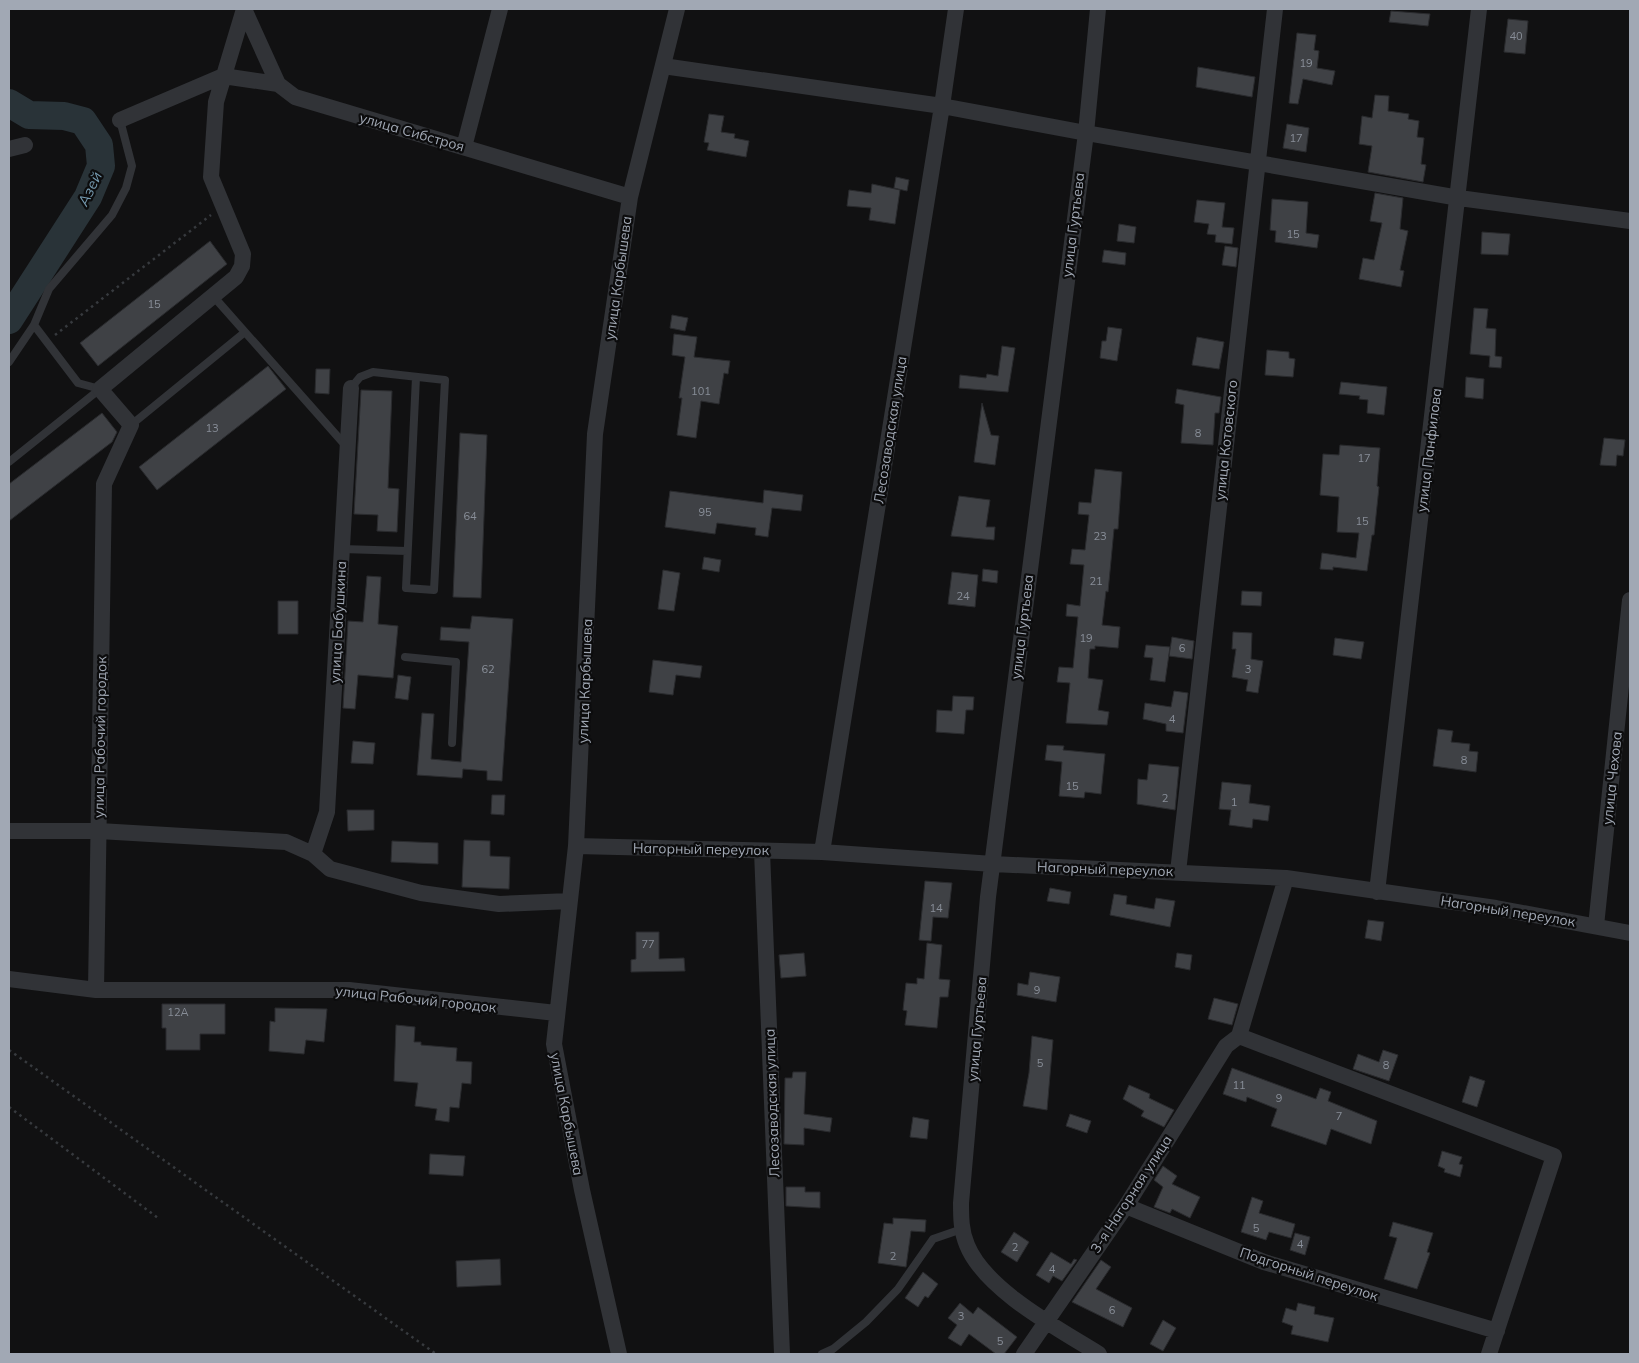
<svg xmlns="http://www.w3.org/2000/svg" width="1639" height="1363" font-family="Mulish,sans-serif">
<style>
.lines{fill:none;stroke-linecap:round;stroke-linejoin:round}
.river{stroke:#293338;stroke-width:28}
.building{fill:#3f4145;stroke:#2a2b2e}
.path{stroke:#373a3e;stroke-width:2.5;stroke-dasharray:2.5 4;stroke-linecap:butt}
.service{stroke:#313337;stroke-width:8}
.minor{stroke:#313337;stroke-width:16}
.labels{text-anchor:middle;stroke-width:4.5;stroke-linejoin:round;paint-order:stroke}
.number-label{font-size:11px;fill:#888e98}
.street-label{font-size:14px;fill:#a1a8b4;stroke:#0c0c0d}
.water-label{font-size:15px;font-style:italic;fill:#769bb1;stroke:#0c0c0d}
</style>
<rect width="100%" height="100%" fill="#111112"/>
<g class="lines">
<path class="river" d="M9,103L29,115L64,116L83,121L99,145L101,166L88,197L9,320"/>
</g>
<path class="building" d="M1391,11L1430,14L1428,26L1389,22Z
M1508,19L1528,21L1525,54L1504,52Z
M1297,33L1316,35L1314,50L1319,51L1317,68L1335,71L1332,85L1303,79L1298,104L1289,103Z
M1198,67L1255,77L1252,97L1196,87Z
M1375,95L1389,96L1388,111L1409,114L1408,119L1419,121L1417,137L1424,138L1421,164L1426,165L1423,182L1368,172L1372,146L1359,144L1362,116L1372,118Z
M709,114L724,116L721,132L735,134L734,138L749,141L746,157L707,150L709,143L704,142Z
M1287,124L1309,128L1306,152L1283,148Z
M896,177L909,180L907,191L894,188Z
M872,184L900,190L895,224L869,220L871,208L847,206L849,190L871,193Z
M1375,193L1403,198L1400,229L1408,231L1400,270L1404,271L1401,287L1359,279L1363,258L1374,260L1382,223L1370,221Z
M1272,199L1308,202L1306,233L1319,235L1317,248L1275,242L1276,231L1270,230Z
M1197,200L1225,203L1222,227L1234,228L1232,244L1215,242L1216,235L1207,234L1209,224L1194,222Z
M1119,224L1136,227L1134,243L1117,241Z
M1482,232L1510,234L1508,255L1481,254Z
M210,241L227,264L98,366L80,343Z
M1225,246L1238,248L1236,267L1222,265Z
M1104,250L1126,253L1125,265L1102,262Z
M1474,308L1488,309L1486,328L1496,329L1495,356L1502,357L1501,368L1489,367L1490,356L1470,354Z
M672,315L688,318L685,331L670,328Z
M1108,327L1122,329L1117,361L1100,358L1102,341H1106Z
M674,334L697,337L694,357L730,361L728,374L724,373L719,404L701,401L696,438L677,435L682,398H679L685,357L672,355Z
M1197,337L1224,342L1219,369L1192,365Z
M1002,346L1015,348L1008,392L959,388L960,375L986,378L987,374L998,376Z
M1267,350L1289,352V358L1295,359L1293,377L1265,375Z
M268,366L286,389L157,490L139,467Z
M316,369H330L329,394L315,393Z
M1466,377L1484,379L1483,399L1465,397Z
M1341,382L1387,387L1384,415L1367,413L1368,400L1359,399L1360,396L1339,394Z
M1177,389L1221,397L1219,413H1215L1213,445L1181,443L1184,405L1175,403Z
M361,390L392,391L388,488L399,489L397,532L377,531L378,515L354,514Z
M982,403L991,435L999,436L995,465L974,462Z
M102,413L117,432L112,442L9,521V484Z
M460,433L487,435L481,598L453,597Z
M1604,438L1625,440L1623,456L1617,455L1616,466L1600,465Z
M1340,445L1380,448L1377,486L1379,487L1374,535H1372L1367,571L1333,567V570L1320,569L1322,553L1356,558L1359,533L1337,532L1339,497L1320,495L1323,454L1339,455Z
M1095,469L1122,472L1118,529H1114L1108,592L1106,591L1102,625L1120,627L1118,648L1095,646V649H1090L1088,678L1103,680L1098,710L1109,712L1107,725L1066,723L1070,683L1057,682L1059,667L1073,668L1078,617L1066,616L1067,604L1080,606L1084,565L1070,564L1072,549L1085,550L1089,515L1078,514L1079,502L1091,503Z
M764,490L803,495L801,511L772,508L768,537L755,535L756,528L717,523L715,534L665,527L670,491L763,503Z
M959,496L990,500L986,527H995L994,540L951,536Z
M704,557L721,560L719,572L702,569Z
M983,569L998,571L997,583L982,581Z
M663,570L680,573L674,611L658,609Z
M952,572L978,575L975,607L948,604Z
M367,576L381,577L378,624L398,626L393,678L358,675L355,709L343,708L348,621L363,622Z
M1242,591L1262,592L1261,606L1241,605Z
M278,601H298V634H278Z
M472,616L513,619L502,781L487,780V771L463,769L462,778L417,775L422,713L434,714L431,759L461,762L469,642L440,640L441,627L470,629Z
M1233,632L1252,633L1251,659L1263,661L1258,693L1246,691L1248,680L1232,677L1236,649H1232Z
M1172,637L1194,641L1192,659L1169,656Z
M1335,638L1364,642L1361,659L1333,655Z
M1146,645L1170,647L1165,682L1150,680L1153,658L1144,657Z
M653,660L702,666L700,678L676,675L673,695L649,692Z
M398,675L411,677L408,700L395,698Z
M1174,691L1188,693L1183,733L1166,731V724L1143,719L1145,703L1171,707Z
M953,696L974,697L973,710H966L964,734L936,732L937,710L952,711Z
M1438,729L1453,731L1451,742L1470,744L1469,751L1478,752L1476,772L1433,766Z
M353,741L375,743L373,764L351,763Z
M1047,745L1064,746L1063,750L1105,754L1101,794L1085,792L1084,798L1059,796L1062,762L1045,760Z
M1149,764L1179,767L1175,810L1137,804L1138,779L1147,780Z
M1222,782L1251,785L1249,803L1270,806L1268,821L1253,819L1252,828L1229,825L1231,810L1219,809Z
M492,795H505L504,815L491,814Z
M347,810H374V830L348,831Z
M464,840L490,841V856L510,857L509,889L462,887Z
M392,841L438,843V864L391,862Z
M925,881L952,883L948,918L933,917L931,941L919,940Z
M1050,888L1071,892L1069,904L1047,901Z
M1114,894L1127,896L1126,904L1154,909L1156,898L1175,901L1170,927L1110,915Z
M1368,920L1384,922L1381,941L1365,938Z
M636,932H659V959L684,958L685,971L631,972V960L636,959Z
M927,943L942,945L939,979L950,980L948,997H940L937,1028L905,1025L907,1011L903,1010L906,983L917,984V978L924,979Z
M804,953L806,976L781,978L779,955Z
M1177,953L1192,955L1190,970L1175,967Z
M1030,972L1060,977L1056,1002L1017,995L1018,983L1028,985Z
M1214,998L1238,1004L1232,1025L1208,1019Z
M162,1004H225V1034H200V1050H166V1028H162Z
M275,1008L327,1009L324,1042L306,1040L304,1054L269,1051L270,1021L275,1022Z
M396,1025L415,1027L414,1042H421V1045L457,1048L456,1061L472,1062L471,1084L462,1083L459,1108L450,1107L449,1122L435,1120L437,1109L415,1106L418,1083L394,1081Z
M1032,1036L1053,1040L1047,1110L1023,1106L1029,1073Z
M1383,1050L1398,1055L1389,1081L1353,1069L1358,1054L1379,1062Z
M1232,1068L1316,1099L1320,1088L1331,1092L1328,1101L1377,1121L1371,1144L1331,1129L1326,1145L1271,1126L1277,1109L1247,1097L1246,1102L1223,1094Z
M793,1072H806L804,1114L832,1118L830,1132L804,1128V1145L784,1144L785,1078H792Z
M1470,1076L1485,1081L1477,1107L1462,1102Z
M1129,1085L1150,1094L1149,1098L1174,1110L1164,1127L1141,1116L1144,1111L1123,1099Z
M1070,1114L1091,1121L1087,1133L1066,1126Z
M913,1117L929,1120L927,1139L910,1137Z
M1442,1151L1462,1157L1459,1164L1463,1165L1460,1177L1444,1172L1445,1169L1438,1166Z
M430,1154L465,1156L463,1176L429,1174Z
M1163,1166L1177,1176L1172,1184L1200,1197L1190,1218L1172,1209L1170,1213L1154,1207L1163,1187L1154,1180Z
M786,1187H805V1192H820V1208L786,1206Z
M1252,1197L1263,1201L1259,1213L1295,1224L1291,1238L1269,1232L1266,1240L1241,1232Z
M893,1218L926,1220L925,1232L911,1231L906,1267L878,1263L884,1223L893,1224Z
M1393,1222L1433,1233L1427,1252L1430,1253L1417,1289L1384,1279L1397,1238L1389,1236Z
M1014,1232L1029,1242L1017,1262L1001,1252Z
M1295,1233L1310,1237L1305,1255L1290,1250Z
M1051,1252L1071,1264L1074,1259L1077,1260L1062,1281L1053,1276L1049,1283L1036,1275Z
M500,1259L501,1285L457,1287L456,1261Z
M1101,1260L1111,1267L1096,1289L1132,1308L1123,1327L1072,1302Z
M923,1272L938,1284L928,1298L925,1296L918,1307L905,1298Z
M960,1303L973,1314L978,1307L1017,1337L1004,1354H996L969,1334L961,1346L948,1338L957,1325L948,1318Z
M1298,1303L1315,1307L1314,1314L1334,1318L1328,1342L1291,1334L1293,1326L1282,1322L1286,1308L1296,1311Z
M1163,1320L1176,1328L1163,1351L1150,1344Z"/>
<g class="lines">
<path class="path" d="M55,335L211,215
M9,1050L436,1354
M9,1107L158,1218"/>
<path class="service" d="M214,297L346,446
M9,362L34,325L49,289L112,215L126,188L132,166L120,120
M351,388L360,377L373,372L445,380L434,590L406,588L416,377
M131,425L245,332
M9,462L100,389L78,383L34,325
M342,549L407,551
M405,657L456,662L452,743
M822,1354L833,1349L866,1322L898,1289L933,1239L962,1229"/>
<path class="minor" d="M244,9L278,84L295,97L630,197
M1098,9L1086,133L988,897L961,1203C961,1217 961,1231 967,1245C985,1290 1059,1329 1099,1354
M663,66L942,106L1086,133L1459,198L1630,221
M120,120L223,76L278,84
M464,147L500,9
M9,149L25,145
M9,831H99L286,842L313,854L330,869L421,893L499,904L570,901
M576,846L822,852L993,864L1286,878L1496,908L1630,933
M762,851L782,1354
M822,852L942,106L956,9
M313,854L327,812L351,388
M1178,872L1275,9
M1377,892L1479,9
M1596,926L1630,600
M9,979L96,990H349L556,1013
M96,990L104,484L131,425L100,389L236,277L242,266L243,254L211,177L216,102L244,9
M1239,1036L1554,1156L1489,1354
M1126,1206L1264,1262L1497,1331
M619,1354L582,1190L554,1044L576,846L595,434L630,197L677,9
M1024,1354L1126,1206L1226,1046L1239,1036L1286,878"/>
</g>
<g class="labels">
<g class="number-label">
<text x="1516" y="40">40</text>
<text x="1306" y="67">19</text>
<text x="1296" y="142">17</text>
<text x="1293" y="238">15</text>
<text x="154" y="308">15</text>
<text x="701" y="395">101</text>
<text x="212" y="432">13</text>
<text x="1198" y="437">8</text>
<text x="1364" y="462">17</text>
<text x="705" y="516">95</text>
<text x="470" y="520">64</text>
<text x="1362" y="525">15</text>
<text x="1100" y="540">23</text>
<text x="1096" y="585">21</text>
<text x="963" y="600">24</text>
<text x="1086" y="642">19</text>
<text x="1182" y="652">6</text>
<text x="488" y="673">62</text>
<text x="1248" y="673">3</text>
<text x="1172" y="723">4</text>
<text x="1464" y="764">8</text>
<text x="1072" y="790">15</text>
<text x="1165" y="802">2</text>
<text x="1234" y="806">1</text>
<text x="936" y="912">14</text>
<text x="648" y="948">77</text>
<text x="1037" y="994">9</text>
<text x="178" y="1016">12А</text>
<text x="1040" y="1067">5</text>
<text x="1386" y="1069">8</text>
<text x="1239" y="1089">11</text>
<text x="1279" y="1102">9</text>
<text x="1339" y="1120">7</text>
<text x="1256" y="1232">5</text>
<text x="1300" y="1248">4</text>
<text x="1015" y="1251">2</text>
<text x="893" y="1260">2</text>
<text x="1052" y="1273">4</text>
<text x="1112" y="1314">6</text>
<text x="961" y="1320">3</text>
<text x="1000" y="1345">5</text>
</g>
<g class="street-label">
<text transform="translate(412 132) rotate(16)" y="5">улица Сибстроя</text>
<text transform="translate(1073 225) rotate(-83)" y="5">улица Гуртьева</text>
<text transform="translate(618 278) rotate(-82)" y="5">улица Карбышева</text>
<text transform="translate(890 430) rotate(-81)" y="5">Лесозаводская улица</text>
<text transform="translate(1226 440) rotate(-84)" y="5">улица Котовского</text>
<text transform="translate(1429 450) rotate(-83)" y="5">улица Панфилова</text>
<text transform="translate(338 622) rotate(-87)" y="5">улица Бабушкина</text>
<text transform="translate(1022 627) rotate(-83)" y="5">улица Гуртьева</text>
<text transform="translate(585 681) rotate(-88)" y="5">улица Карбышева</text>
<text transform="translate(100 737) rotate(-89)" y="5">улица Рабочий городок</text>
<text transform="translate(1612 778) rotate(-84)" y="5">улица Чехова</text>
<text transform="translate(701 849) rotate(1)" y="5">Нагорный переулок</text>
<text transform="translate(1105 869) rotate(2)" y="5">Нагорный переулок</text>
<text transform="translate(1508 911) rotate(9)" y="5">Нагорный переулок</text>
<text transform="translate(416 999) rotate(6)" y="5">улица Рабочий городок</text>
<text transform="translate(977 1029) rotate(-85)" y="5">улица Гуртьева</text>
<text transform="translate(772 1103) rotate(-92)" y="5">Лесозаводская улица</text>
<text transform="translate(567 1114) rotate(79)" y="5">улица Карбышева</text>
<text transform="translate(1131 1194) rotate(-57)" y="5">3-я Нагорная улица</text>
<text transform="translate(1309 1274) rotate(18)" y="5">Подгорный переулок</text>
</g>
<g class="water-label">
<text transform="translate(90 189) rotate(-64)" y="5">Азей</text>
</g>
</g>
<rect width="1639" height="1363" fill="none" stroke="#a1a8b4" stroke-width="20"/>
</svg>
